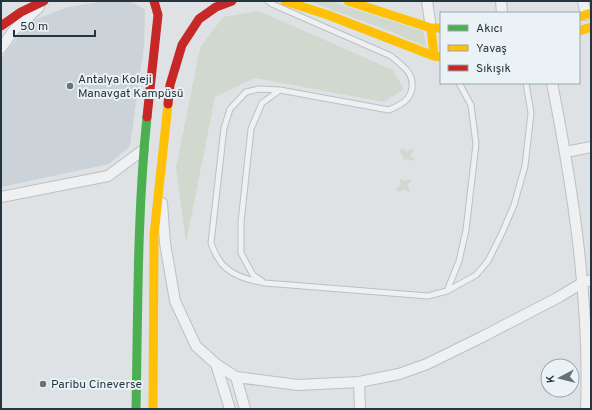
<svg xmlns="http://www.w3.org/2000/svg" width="592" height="410" font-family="Overpass,sans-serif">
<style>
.built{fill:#cbd3d9}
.green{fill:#d1d9ce}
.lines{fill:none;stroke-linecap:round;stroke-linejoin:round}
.lane-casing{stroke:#bcc0c3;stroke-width:7}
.street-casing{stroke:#bcc0c3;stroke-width:12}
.lane{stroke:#eef0f1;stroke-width:5}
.street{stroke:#eef0f1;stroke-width:10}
.fast{stroke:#4caf50;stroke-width:9}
.slow{stroke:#ffc107;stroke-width:9}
.jam{stroke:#c62828;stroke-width:9}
.poi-dot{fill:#657279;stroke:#ebf2f5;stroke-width:1.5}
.labels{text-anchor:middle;stroke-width:4;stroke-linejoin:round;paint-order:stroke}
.poi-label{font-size:12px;fill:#24353f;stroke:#ebf2f5;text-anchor:start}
</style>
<rect width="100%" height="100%" fill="#dee2e5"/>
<path class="built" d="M106,1H129L145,9L144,46L130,146L109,164L1,187V58L27,26L36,19L68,7Z"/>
<path class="green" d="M308,1H330L423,31L427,47L387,30Z
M259,11L393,70L404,89L384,102L255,78L215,97L186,243L176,168L200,48L223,17Z
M403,148L406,151L412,149L413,151L410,155L415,159L413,161L407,159L402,161L404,157L399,151Z
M399,179H401L404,181L410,179L411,181L407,185L410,189L409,192L403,189L400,192L396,190L401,184Z"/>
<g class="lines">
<defs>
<path id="lane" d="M268,1L272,4L391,56C402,66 414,72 412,88C410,101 400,105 389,110L280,90L259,89L246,92L230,109L224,128L211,243C213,248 215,254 218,258C227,275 248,280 265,283L428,296L447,291L476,275L488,261L502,233L514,205L525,166L531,113L526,83
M262,281L253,275L241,253V222L251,129L262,103L280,90
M447,291L459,261L466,230L476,144L471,105L459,83"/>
<path id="street" d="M427,1L431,28
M501,1L502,13
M583,1L586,15
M1,48L14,30L39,7
M552,83C573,189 590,300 586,409
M566,152L591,147
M1,197L108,176L143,150
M162,203L165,243L175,301L196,346L216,364L236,377L298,385L359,382L399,374L427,364L482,337L559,297L582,283L591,280
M216,364L230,409
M236,377L245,409
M359,382L360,409"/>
</defs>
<use href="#lane" class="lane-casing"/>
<use href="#street" class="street-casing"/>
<use href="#lane" class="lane"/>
<use href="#street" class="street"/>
<path class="fast" d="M136,409C138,312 137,214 147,117"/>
<path class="slow" d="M285,1L328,15L434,56L441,57
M348,1L431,28H441
M579,17L591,13
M431,28L434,56
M579,31L591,27
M153,409L154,235L168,104"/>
<path class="jam" d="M1,26L21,12L44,1
M168,104L170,85L182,45L199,19L216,7L232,1
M147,117L158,15L154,1"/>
</g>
<g class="poi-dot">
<circle cx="70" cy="86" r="4"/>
<circle cx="43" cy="384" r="4"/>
</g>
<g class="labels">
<g class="poi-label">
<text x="78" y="83">Antalya Koleji<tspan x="78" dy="14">Manavgat Kampüsü</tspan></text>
<text x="51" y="388">Paribu Cineverse</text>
</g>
</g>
<rect width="592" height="410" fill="none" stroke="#24353f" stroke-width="4"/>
<rect x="440" y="12" width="140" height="72" fill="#ebf2f5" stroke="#9ba6ac"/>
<rect x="448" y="25" width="20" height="6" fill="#4caf50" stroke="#9ba6ac"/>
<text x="476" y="32" font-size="12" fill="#24353f">Akıcı</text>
<rect x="448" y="45" width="20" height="6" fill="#ffc107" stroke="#9ba6ac"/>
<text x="476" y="52" font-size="12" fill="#24353f">Yavaş</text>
<rect x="448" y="65" width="20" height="6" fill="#c62828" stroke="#9ba6ac"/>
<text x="476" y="72" font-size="12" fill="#24353f">Sıkışık</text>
<g transform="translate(560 378) rotate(263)"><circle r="19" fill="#ebf2f5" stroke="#9ba6ac"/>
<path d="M0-3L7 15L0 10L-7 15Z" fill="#657279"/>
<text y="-6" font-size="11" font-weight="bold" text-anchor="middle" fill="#24353f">K</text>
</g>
<path d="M14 30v6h81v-6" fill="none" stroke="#24353f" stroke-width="2"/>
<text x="20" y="30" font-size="12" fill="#24353f" stroke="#ebf2f5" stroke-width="3" paint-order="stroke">50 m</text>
</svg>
